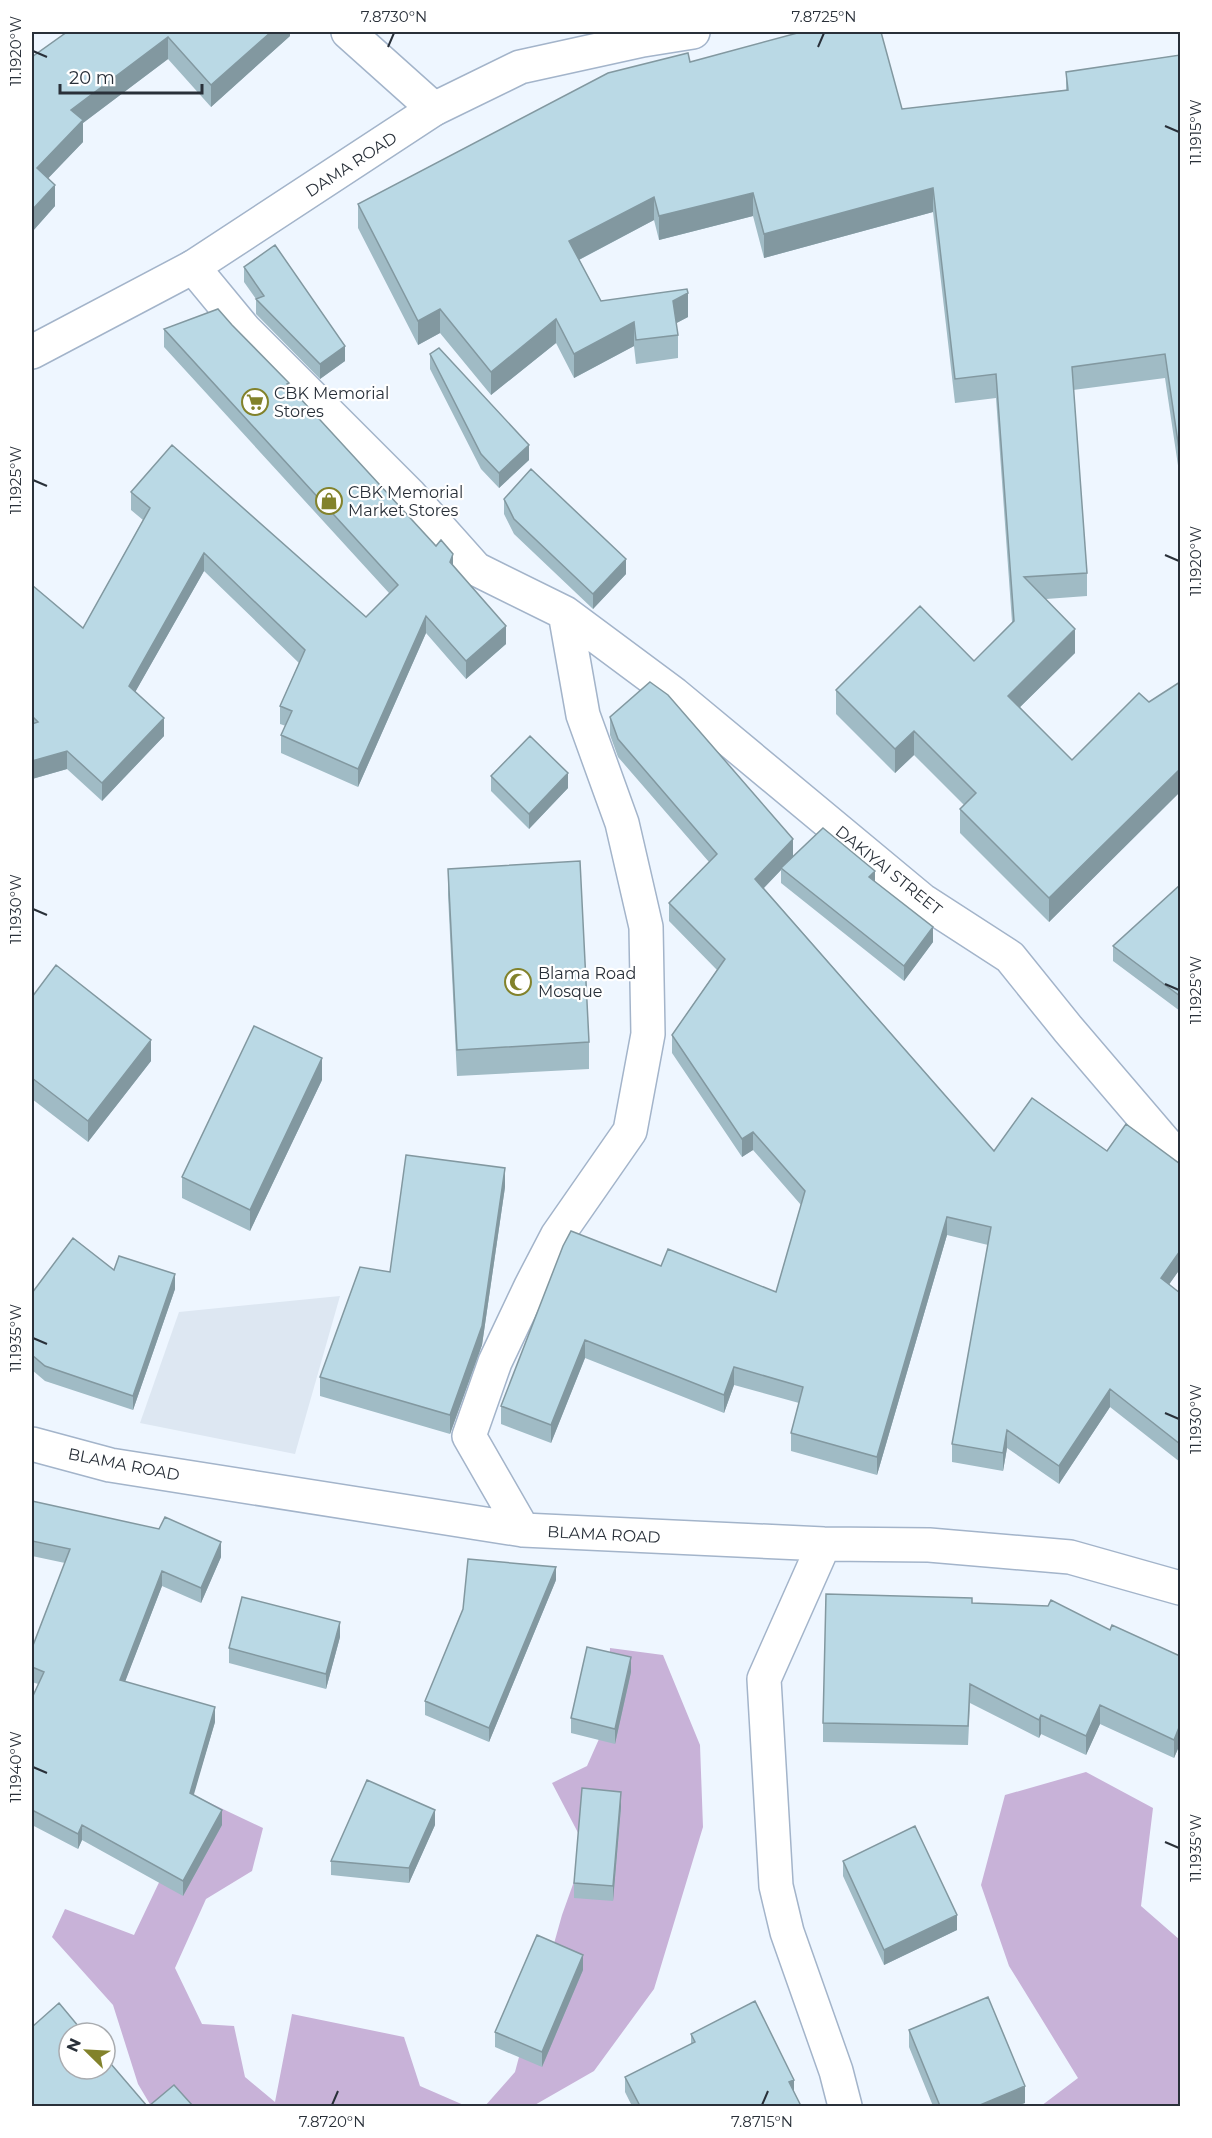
<svg xmlns="http://www.w3.org/2000/svg" width="1212" height="2138" font-family="Montserrat,sans-serif">
<style>
.built{fill:#dde7f2}
.forest{fill:#c8b2d8}
.lines{fill:none;stroke-linecap:round;stroke-linejoin:round}
.minor-casing{stroke:#a3b4ca;stroke-width:36}
.highway-casing{stroke:#a3b4ca;stroke-width:36}
.minor{stroke:#fff;stroke-width:33}
.highway{stroke:#fff;stroke-width:33}
.wall{fill:#a0bbc5}
.shaded-wall{fill:#8298a0}
.building{fill:#bad9e5;stroke:#8298a0;stroke-width:1.5}
.ticks{fill:none;stroke:#293039;stroke-width:2}
.labels{text-anchor:middle;stroke-width:4.5;stroke-linejoin:round;paint-order:stroke}
.street-label{font-size:16px;fill:#293039;stroke:#fff}
.poi-label{font-size:16px;fill:#293039;stroke:#fff;text-anchor:start}
.neatline{fill:none;stroke:#293039;stroke-width:2}
.ticks-label{font-size:15px;text-anchor:middle;fill:#293039}
</style>
<rect width="100%" height="100%" fill="#eef6ff"/>
<path class="built" d="M340,1296L295,1454L140,1423L179,1312Z"/>
<path class="forest" d="M610,1648L663,1655L700,1745L703,1827L654,1989L594,2071L533,2106H485L515,2072L531,2012L548,1965L562,1915L586,1848L552,1783L587,1766L607,1721Z
M1086,1772L1153,1808L1141,1906L1180,1940V2106H1041L1078,2078L1009,1966L981,1885L1005,1795Z
M153,1776L263,1828L252,1871L206,1899L175,1968L202,2024L234,2026L245,2077L275,2102L292,2014L404,2037L420,2086L466,2106H151L138,2084L113,2005L52,1937L65,1909L134,1935L164,1872Z"/>
<g class="lines">
<defs>
<path id="minor" d="M348,32L434,109
M193,267L245,330L410,495L476,569L565,613L674,694L922,900L1010,957L1068,1029L1180,1160
M32,1444L110,1465L523,1530L824,1544L929,1545L1070,1557L1180,1588
M523,1530L469,1436L495,1362L531,1286L557,1236L630,1131L648,1034L646,927L622,823L583,715L565,613
M824,1544L764,1679L776,1886L787,1932L836,2071L845,2106"/>
<path id="highway" d="M32,352L193,267L434,109L520,67L643,40L693,32"/>
</defs>
<use href="#minor" class="minor-casing"/>
<use href="#highway" class="highway-casing"/>
<use href="#minor" class="minor"/>
<use href="#highway" class="highway"/>
</g>
<path class="wall" d="M67,32H290V36L211,107L168,59L83,123V142L48,178L55,206L32,232Z
M1180,55V479L1165,378L1073,390L1087,573V596L1046,599L1075,653L1020,707L1072,760L1149,702L1180,682V792L1049,922L960,833V809L964,805L914,755L895,773L836,714V690L974,661L1012,622L996,398L955,403L933,212L764,258L753,216L659,240L654,220L579,260L601,301L688,317L676,323L678,335V358L636,364L634,346L574,378L556,343L491,395L440,333L418,345L358,228V204L690,62L902,109L1066,90V72Z
M244,267L345,361L320,379L256,314V299L244,282Z
M232,325L289,386L453,566L506,644L466,679L426,633L358,787L281,753V735L286,726L280,724V706L299,663L204,571L135,692L164,736L102,801L67,769L32,779V585L83,628L143,520L131,510V492L366,617L389,593L164,347V329Z
M430,354L529,460L499,488L481,469L430,369Z
M504,499L626,574L593,609L514,534L504,514Z
M610,717L793,857L875,882L933,942L904,981L781,883V870L764,888L994,1151H1107L1180,1164V1269L1169,1284L1180,1293V1462L1110,1407L1059,1484L1007,1448L1003,1471L952,1462V1444L988,1245L947,1235L877,1475L791,1451V1433L799,1403L734,1385L724,1413L585,1358L551,1443L501,1424V1406L661,1266L776,1292L801,1205L753,1150L742,1157L672,1053V1035L717,970L669,921V903L709,862L618,757L610,735Z
M491,776L568,788L529,829L491,791Z
M448,869L589,1042V1069L457,1076L448,895Z
M1180,885V1011L1113,961V946Z
M32,997L151,1061L88,1142L32,1099Z
M322,1080L250,1231L182,1198V1177Z
M505,1187L482,1345L450,1434L320,1396V1377L390,1272Z
M114,1270L175,1289L133,1410L45,1381L32,1370V1293Z
M32,1501L221,1557L201,1603L162,1586L125,1681L215,1722L193,1795L222,1825L183,1896L82,1840L78,1849L32,1825V1698L38,1684L32,1682V1648L65,1563L32,1556Z
M556,1580L489,1742L425,1715V1701Z
M972,1603L1110,1630L1180,1656V1744L1174,1758L1100,1724L1086,1755L1041,1734L1039,1738L970,1703L968,1745L823,1742V1723Z
M340,1637L326,1689L229,1663V1648Z
M631,1672L615,1744L571,1733V1718Z
M621,1807L613,1901L574,1898V1883Z
M435,1825L409,1883L331,1875V1861Z
M843,1861L957,1930L884,1965L843,1876Z
M583,1970L542,2067L495,2047V2032Z
M909,2030L1025,2103L1016,2106H933L909,2047Z
M691,2034L794,2093L801,2106H632L625,2092V2077L691,2044Z"/>
<path class="shaded-wall" d="M271,32H290V36L211,107V85Z
M168,37V59L83,123V142L37,190V168L71,110Z
M55,185V206L32,232V210Z
M933,188V212L764,258V234Z
M753,193V216L659,240V216Z
M654,197V220L569,265V241Z
M688,293V317L673,325V301Z
M440,309V333L418,345V321Z
M556,319V343L491,395V372Z
M634,322V346L574,378V354Z
M345,346V361L320,379V364Z
M529,445V460L499,488V473Z
M204,553V571L129,703V686Z
M453,554V572L450,562Z
M626,559V574L593,609V594Z
M426,616V633L358,787V769Z
M506,626V644L466,679V661Z
M1075,629V653L1008,719V696Z
M164,718V736L102,801V783Z
M914,731V755L895,773V749Z
M67,751V769L32,779V761Z
M1180,769V792L1049,922V898Z
M568,773V788L529,829V814Z
M793,839V857L781,868V870L755,897V879Z
M875,871V886L869,877Z
M933,927V942L904,981V966Z
M151,1040V1061L88,1142V1121Z
M322,1058V1080L250,1231V1210Z
M753,1132V1150L742,1157V1139Z
M505,1168V1187L482,1345L450,1434V1415Z
M947,1217V1235L877,1475V1457Z
M1180,1251V1269L1161,1296V1278Z
M175,1274V1289L133,1410V1396Z
M585,1340V1358L551,1443V1425Z
M734,1367V1385L724,1413V1395Z
M1110,1389V1407L1059,1484V1466Z
M1007,1430V1448L1003,1471V1453Z
M221,1542V1557L201,1603V1588Z
M556,1567V1580L489,1742V1728Z
M162,1571V1586L120,1695V1680Z
M340,1622V1637L326,1689V1674Z
M631,1657V1672L615,1744V1729Z
M1100,1705V1724L1086,1755V1736Z
M215,1707V1722L190,1808V1793Z
M1041,1715V1734L1039,1738V1720Z
M1180,1725V1744L1174,1758V1740Z
M621,1792V1807L613,1901V1886Z
M222,1810V1825L183,1896V1881Z
M435,1810V1825L409,1883V1868Z
M82,1825V1840L78,1849V1834Z
M957,1915V1930L884,1965V1950Z
M583,1955V1970L542,2067V2052Z
M794,2080V2095L789,2082Z
M1025,2086V2103L1016,2106H980V2105Z"/>
<path class="building" d="M67,32H271L211,85L168,37L71,110L83,120L37,168L55,185L32,210V57Z
M801,32H881L902,109L1068,90L1066,72L1180,55V456L1165,354L1072,367L1087,573L1024,577L1075,629L1008,696L1072,760L1139,693L1149,702L1180,682V769L1049,898L960,809L976,793L914,731L895,749L836,690L920,606L974,661L1014,621L996,374L955,379L933,188L764,234L753,193L659,216L654,197L569,241L601,301L687,289L688,293L673,301L678,335L636,340L634,322L574,354L556,319L491,372L440,309L418,321L358,204L608,73L688,53L690,62Z
M275,245L345,346L320,364L256,299L264,296L244,267Z
M218,309L232,325L289,383L287,384L436,546L441,540L453,554L450,562L506,626L466,661L426,616L358,769L281,735L292,711L280,706L305,650L204,553L129,686L164,718L102,783L67,751L32,761V724L38,722L32,716V585L83,628L150,508L131,492L172,445L366,617L398,585L164,329Z
M439,348L529,445L499,473L481,454L430,354Z
M531,469L626,559L593,594L514,519L504,499Z
M650,682L668,695L793,839L755,879L994,1151L1032,1098L1107,1151L1126,1124L1180,1164V1251L1161,1278L1180,1293V1444L1110,1389L1059,1466L1007,1430L1003,1453L952,1444L991,1227L947,1217L877,1457L791,1433L803,1387L734,1367L724,1395L585,1340L551,1425L501,1406L563,1246L571,1231L661,1266L668,1249L776,1292L805,1191L753,1132L742,1139L672,1035L725,959L669,903L717,854L618,739L610,717Z
M530,736L568,773L529,814L491,776Z
M823,828L875,871L869,877L933,927L904,966L781,868Z
M580,861L589,1042L457,1050L448,869Z
M1180,885V996L1113,946Z
M56,965L151,1040L88,1121L32,1078V997Z
M254,1026L322,1058L250,1210L182,1177Z
M406,1155L505,1168L482,1326L450,1415L320,1377L360,1267L390,1272Z
M73,1238L114,1270L119,1256L175,1274L133,1396L45,1366L32,1355V1293Z
M32,1501L159,1529L165,1517L221,1542L201,1588L162,1571L120,1680L215,1707L190,1793L222,1810L183,1881L82,1825L78,1834L32,1810V1698L44,1672L32,1667V1648L70,1549L32,1541Z
M468,1559L556,1567L489,1728L425,1701L463,1609Z
M826,1594L972,1598V1603L1048,1606L1051,1600L1110,1630L1112,1625L1180,1656V1725L1174,1740L1100,1705L1086,1736L1041,1715L1039,1720L970,1684L968,1726L823,1723Z
M242,1597L340,1622L326,1674L229,1648Z
M587,1647L631,1657L615,1729L571,1718Z
M367,1780L435,1810L409,1868L331,1861Z
M582,1788L621,1792L613,1886L574,1883Z
M915,1826L957,1915L884,1950L843,1861Z
M537,1935L583,1955L542,2052L495,2032Z
M988,1997L1025,2086L980,2105L981,2106H940L909,2030Z
M755,2001L794,2080L789,2082L801,2106H640L625,2077L695,2042L691,2034Z
M59,2003L84,2033H69V2069H105V2057L147,2106H32V2027Z
M174,2085L193,2106H149Z"/>
<path class="ticks" d="M388,47L394,33M818,47L824,33M33,51L47,57M1165,126L1179,132M33,480L47,486M1165,555L1179,561M33,909L47,915M1165,984L1179,990M33,1338L47,1344M1165,1413L1179,1419M33,1767L47,1773M1165,1842L1179,1848M332,2105L338,2091M762,2105L768,2091"/>
<defs>
<symbol id="supermarket-ring" viewBox="-11 -11 22 22"><circle r="9.5" fill="#fff" stroke="#82822b" stroke-width="1.5"/><path d="M-6-5.5h2.5l.6 2H6L4.5 2H-2.5L-4.4-4H-6ZM-1.5 3.2a1.3 1.3 0 1 0 .1 0ZM3 3.2a1.3 1.3 0 1 0 .1 0Z" fill="#82822b"/></symbol>
<symbol id="shop-ring" viewBox="-11 -11 22 22"><circle r="9.5" fill="#fff" stroke="#82822b" stroke-width="1.5"/><path d="M-5-2.5h2.3a2.7 3.5 0 0 1 5.4 0H5L5.5 6h-11ZM-1.5-2.5h3a1.5 2.3 0 0 0-3 0Z" fill="#82822b"/></symbol>
<symbol id="mosque-ring" viewBox="-11 -11 22 22"><circle r="9.5" fill="#fff" stroke="#82822b" stroke-width="1.5"/><path d="M3.5-4.9A6 6 0 1 0 3.5 4.9A5 5 0 1 1 3.5-4.9Z" fill="#82822b"/></symbol>
</defs>
<g fill-rule="evenodd">
<use href="#supermarket-ring" x="240" y="387" width="30" height="30"/>
<use href="#shop-ring" x="314" y="486" width="30" height="30"/>
<use href="#mosque-ring" x="503" y="967" width="30" height="30"/>
</g>
<g class="labels">
<g class="street-label">
<text transform="translate(351 164) rotate(-33)" y="6">DAMA ROAD</text>
<text transform="translate(889 870) rotate(39)" y="6">DAKIYAI STREET</text>
<text transform="translate(124 1464) rotate(11)" y="6">BLAMA ROAD</text>
<text transform="translate(604 1534) rotate(3)" y="6">BLAMA ROAD</text>
</g>
<g class="poi-label">
<text x="274" y="399">CBK Memorial<tspan x="274" dy="18">Stores</tspan></text>
<text x="348" y="498">CBK Memorial<tspan x="348" dy="18">Market Stores</tspan></text>
<text x="538" y="979">Blama Road<tspan x="538" dy="18">Mosque</tspan></text>
</g>
</g>
<rect width="1212" height="2138" fill="none" stroke="#ffffff" stroke-width="66"/>
<g transform="translate(87 2051) rotate(294)"><circle r="28" fill="#ffffff" stroke="#a9acb0" stroke-width="1.5"/>
<path d="M0-4.5L10 22L0 15L-10 22Z" fill="#82822b"/>
<text y="-9" font-size="16" font-weight="bold" text-anchor="middle" fill="#293039">N</text>
</g>
<path d="M60 84v9h142v-9" fill="none" stroke="#293039" stroke-width="3"/>
<text x="69" y="84" font-size="18" fill="#293039" stroke="#ffffff" stroke-width="4.5" paint-order="stroke">20 m</text>
<rect x="33" y="33" width="1146" height="2072" class="neatline"/>
<g class="ticks-label">
<text x="394" y="22">7.8730°N</text>
<text x="824" y="22">7.8725°N</text>
<text transform="translate(16 51) rotate(-90)" y="5">11.1920°W</text>
<text transform="translate(1196 132) rotate(-90)" y="5">11.1915°W</text>
<text transform="translate(16 480) rotate(-90)" y="5">11.1925°W</text>
<text transform="translate(1196 561) rotate(-90)" y="5">11.1920°W</text>
<text transform="translate(16 909) rotate(-90)" y="5">11.1930°W</text>
<text transform="translate(1196 990) rotate(-90)" y="5">11.1925°W</text>
<text transform="translate(16 1338) rotate(-90)" y="5">11.1935°W</text>
<text transform="translate(1196 1419) rotate(-90)" y="5">11.1930°W</text>
<text transform="translate(16 1767) rotate(-90)" y="5">11.1940°W</text>
<text transform="translate(1196 1848) rotate(-90)" y="5">11.1935°W</text>
<text x="332" y="2127">7.8720°N</text>
<text x="762" y="2127">7.8715°N</text>
</g>
</svg>
